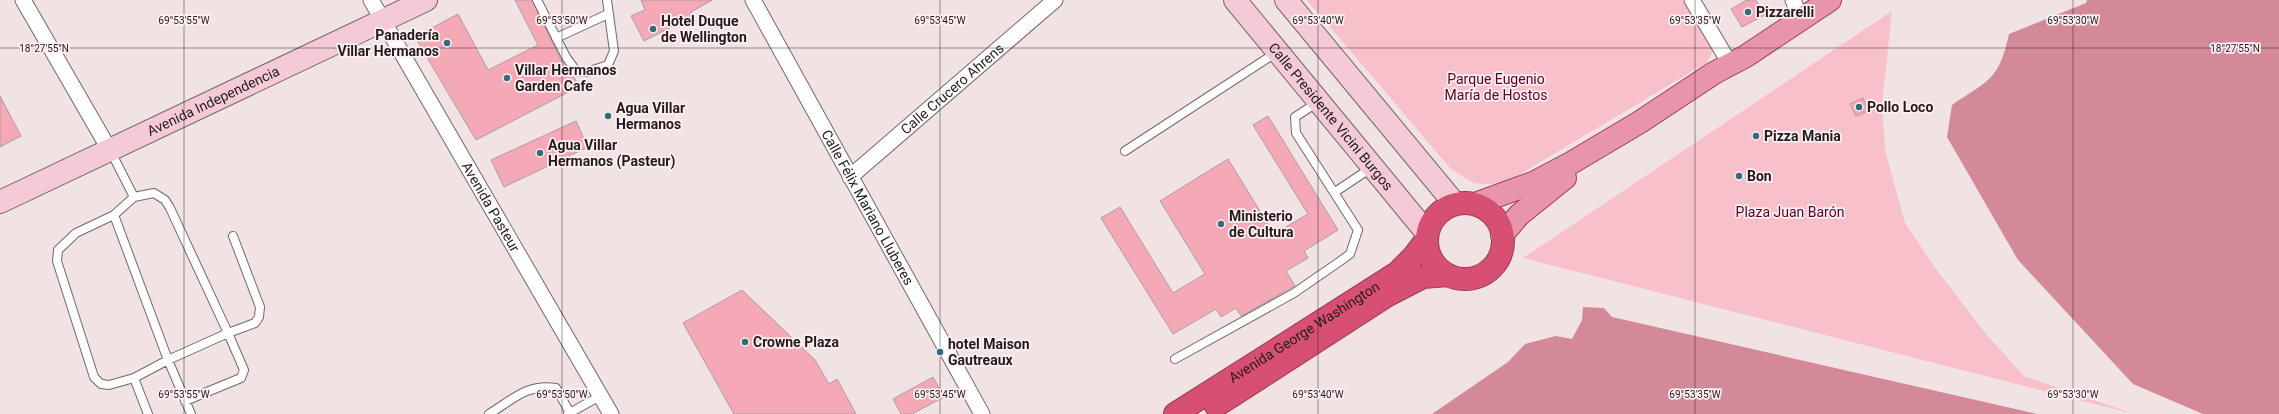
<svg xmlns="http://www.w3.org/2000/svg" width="2279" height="414" font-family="Roboto,sans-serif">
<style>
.green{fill:#f8c0ca}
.water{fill:#d38997}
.building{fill:#f5a8b6;stroke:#ac9ea0}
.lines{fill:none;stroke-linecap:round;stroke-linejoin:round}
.lane-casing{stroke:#746769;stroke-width:10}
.street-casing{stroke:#746769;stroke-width:17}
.secondary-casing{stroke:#746769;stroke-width:24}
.primary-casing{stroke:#983d55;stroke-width:24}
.highway-casing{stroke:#983d55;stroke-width:24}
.lane{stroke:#fff;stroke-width:8}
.street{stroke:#fff;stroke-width:15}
.secondary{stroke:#f3cad5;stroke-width:22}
.primary{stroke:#e895ac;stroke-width:22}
.highway{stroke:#d84f74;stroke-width:22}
.ticks{fill:none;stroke:#211b1c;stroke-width:1;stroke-opacity:0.45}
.poi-dot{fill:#2a6e7f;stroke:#ffeff2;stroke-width:1.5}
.labels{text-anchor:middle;stroke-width:3.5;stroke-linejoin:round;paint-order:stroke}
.poi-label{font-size:14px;font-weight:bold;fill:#211b1c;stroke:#ffeff2;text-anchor:start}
.park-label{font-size:14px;fill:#5b0023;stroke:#ffeff2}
.street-label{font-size:14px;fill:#211b1c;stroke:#ffeff2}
.ticks-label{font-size:10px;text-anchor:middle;fill:#211b1c;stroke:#ffeff2;stroke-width:3.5;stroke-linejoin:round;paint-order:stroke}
</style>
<rect width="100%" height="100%" fill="#f1e2e4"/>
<path class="green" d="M1307,0H1688L1711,39L1713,52L1706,63L1502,185L1474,183L1451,169Z
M1892,11L1882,105L1885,150L1905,223L1936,269L1986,334L2024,376L2134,414L1523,258Z"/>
<path class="water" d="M2087,0H2279V414H2203L2133,384L2018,260L1947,137L1952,105C1989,80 1999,80 2009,34L2086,3Z
M1583,307L1604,308L1612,317L2037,414H1432L1508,362L1525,344L1556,336L1572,339L1582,320Z"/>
<path class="building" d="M515,0H532L561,60L580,86L476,140L415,37L458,14L488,70L538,45Z
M641,0H712L691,12L693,16L644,41L631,16L645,10Z
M1747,0H1756L1765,15L1742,27L1731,9Z
M0,96L21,136L0,147Z
M1863,98L1868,111L1856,116L1850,104Z
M1268,116L1338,230L1304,251L1308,258L1286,271L1295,286L1291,288L1241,316L1236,308L1221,317L1216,309L1173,334L1101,218L1120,207L1173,293L1205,274L1160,201L1228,159L1274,234L1308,214L1253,125Z
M576,121L588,147L504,187L491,160Z
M742,290L815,360L829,384L837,379L856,414H734L683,323Z
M933,377L944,397L912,414H901L893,399Z"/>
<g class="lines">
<defs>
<path id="lane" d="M537,0L566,57L577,72H587L608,65L614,51L607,0
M556,38L608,14
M110,150L134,197
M1125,151L1277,52
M1335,192L1371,168
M154,193L165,200L170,208L228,333L168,360L134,378L109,385L101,384L94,377L57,261L58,250L76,233L114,215L134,197Z
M114,215L168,360L191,414
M1175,359L1294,293L1339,262L1350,254L1358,230L1296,133L1295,117L1318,102
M134,378L148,414
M185,401L241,378L244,370L228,333L255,323L259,317L260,307L233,236
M489,414C512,400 528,383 556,388L570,413
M568,414L600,396"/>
<g id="street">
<path d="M23,0L109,149"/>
<path id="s1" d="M371,0L611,414"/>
<path id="s2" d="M753,0L982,414"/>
<path d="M1692,0L1730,64"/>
<path d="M1793,0L1801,19"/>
<path id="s3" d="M850,177L1055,0"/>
</g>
<g id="secondary">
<path id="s4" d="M1235,0L1427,233"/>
<path d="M1286,0L1455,204"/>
<path id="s5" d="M0,202L426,0"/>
</g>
<path id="primary" d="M1475,204L1533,183L1571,163L1640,122L1714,73L1746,56L1830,0
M1502,235L1519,215L1565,178"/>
<g id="highway">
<circle cx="1465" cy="241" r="38"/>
<path d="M1216,406L1388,295L1423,277L1448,275"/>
<path id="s6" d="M1175,414L1397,273L1413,257L1426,240"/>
</g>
</defs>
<use href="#lane" class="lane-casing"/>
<use href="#street" class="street-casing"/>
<use href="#secondary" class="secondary-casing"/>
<use href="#primary" class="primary-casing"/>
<use href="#highway" class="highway-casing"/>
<use href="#lane" class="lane"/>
<use href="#street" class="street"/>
<use href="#secondary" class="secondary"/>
<use href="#primary" class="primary"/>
<use href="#highway" class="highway"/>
</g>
<path class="ticks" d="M184,0V414M562,0V414M940,0V414M1318,0V414M1695,0V414M2073,0V414M0,48H2279"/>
<g class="poi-dot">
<circle cx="1748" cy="12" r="4"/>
<circle cx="653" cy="29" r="4"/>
<circle cx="447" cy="43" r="4"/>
<circle cx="507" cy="78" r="4"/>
<circle cx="1859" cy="107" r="4"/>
<circle cx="608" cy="116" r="4"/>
<circle cx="1756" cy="136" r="4"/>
<circle cx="540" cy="153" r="4"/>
<circle cx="1739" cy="176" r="4"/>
<circle cx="1221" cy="224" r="4"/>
<circle cx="745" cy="342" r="4"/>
<circle cx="940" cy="352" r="4"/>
</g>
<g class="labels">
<g class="poi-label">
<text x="1756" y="17">Pizzarelli</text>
<text x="661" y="26">Hotel Duque<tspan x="661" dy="16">de Wellington</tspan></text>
<text x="439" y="40" text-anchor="end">Panadería<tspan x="439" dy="16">Villar Hermanos</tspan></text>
<text x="515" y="75">Villar Hermanos<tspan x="515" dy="16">Garden Cafe</tspan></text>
<text x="1867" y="112">Pollo Loco</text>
<text x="616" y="113">Agua Villar<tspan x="616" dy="16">Hermanos</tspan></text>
<text x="1764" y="141">Pizza Mania</text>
<text x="548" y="150">Agua Villar<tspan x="548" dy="16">Hermanos (Pasteur)</tspan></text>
<text x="1747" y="181">Bon</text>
<text x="1229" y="221">Ministerio<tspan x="1229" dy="16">de Cultura</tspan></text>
<text x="753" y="347">Crowne Plaza</text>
<text x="948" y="349">hotel Maison<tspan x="948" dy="16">Gautreaux</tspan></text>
</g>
<g class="park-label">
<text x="1496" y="84">Parque Eugenio<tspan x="1496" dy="16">María de Hostos</tspan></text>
<text x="1790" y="217">Plaza Juan Barón</text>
</g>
<g class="street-label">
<text dy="5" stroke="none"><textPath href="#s3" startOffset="135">Calle Crucero Ahrens</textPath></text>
<text dy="5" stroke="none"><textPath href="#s5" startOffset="236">Avenida Independencia</textPath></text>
<text dy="5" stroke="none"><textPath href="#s4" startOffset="151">Calle Presidente Vicini Burgos</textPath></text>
<text dy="5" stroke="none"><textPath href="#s1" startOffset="239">Avenida Pasteur</textPath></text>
<text dy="5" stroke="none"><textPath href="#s2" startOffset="237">Calle Félix Mariano Lluberes</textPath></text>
<text dy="5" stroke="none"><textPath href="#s6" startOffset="153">Avenida George Washington</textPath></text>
</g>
</g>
<g class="ticks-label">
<text x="184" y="24">69°53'55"W</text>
<text x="562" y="24">69°53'50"W</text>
<text x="940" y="24">69°53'45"W</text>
<text x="1318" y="24">69°53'40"W</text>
<text x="1695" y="24">69°53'35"W</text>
<text x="2073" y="24">69°53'30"W</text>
<text x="44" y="52">18°27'55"N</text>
<text x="2235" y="52">18°27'55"N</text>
<text x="184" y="398">69°53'55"W</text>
<text x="562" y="398">69°53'50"W</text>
<text x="940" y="398">69°53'45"W</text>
<text x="1318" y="398">69°53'40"W</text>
<text x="1695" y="398">69°53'35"W</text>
<text x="2073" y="398">69°53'30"W</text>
</g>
</svg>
